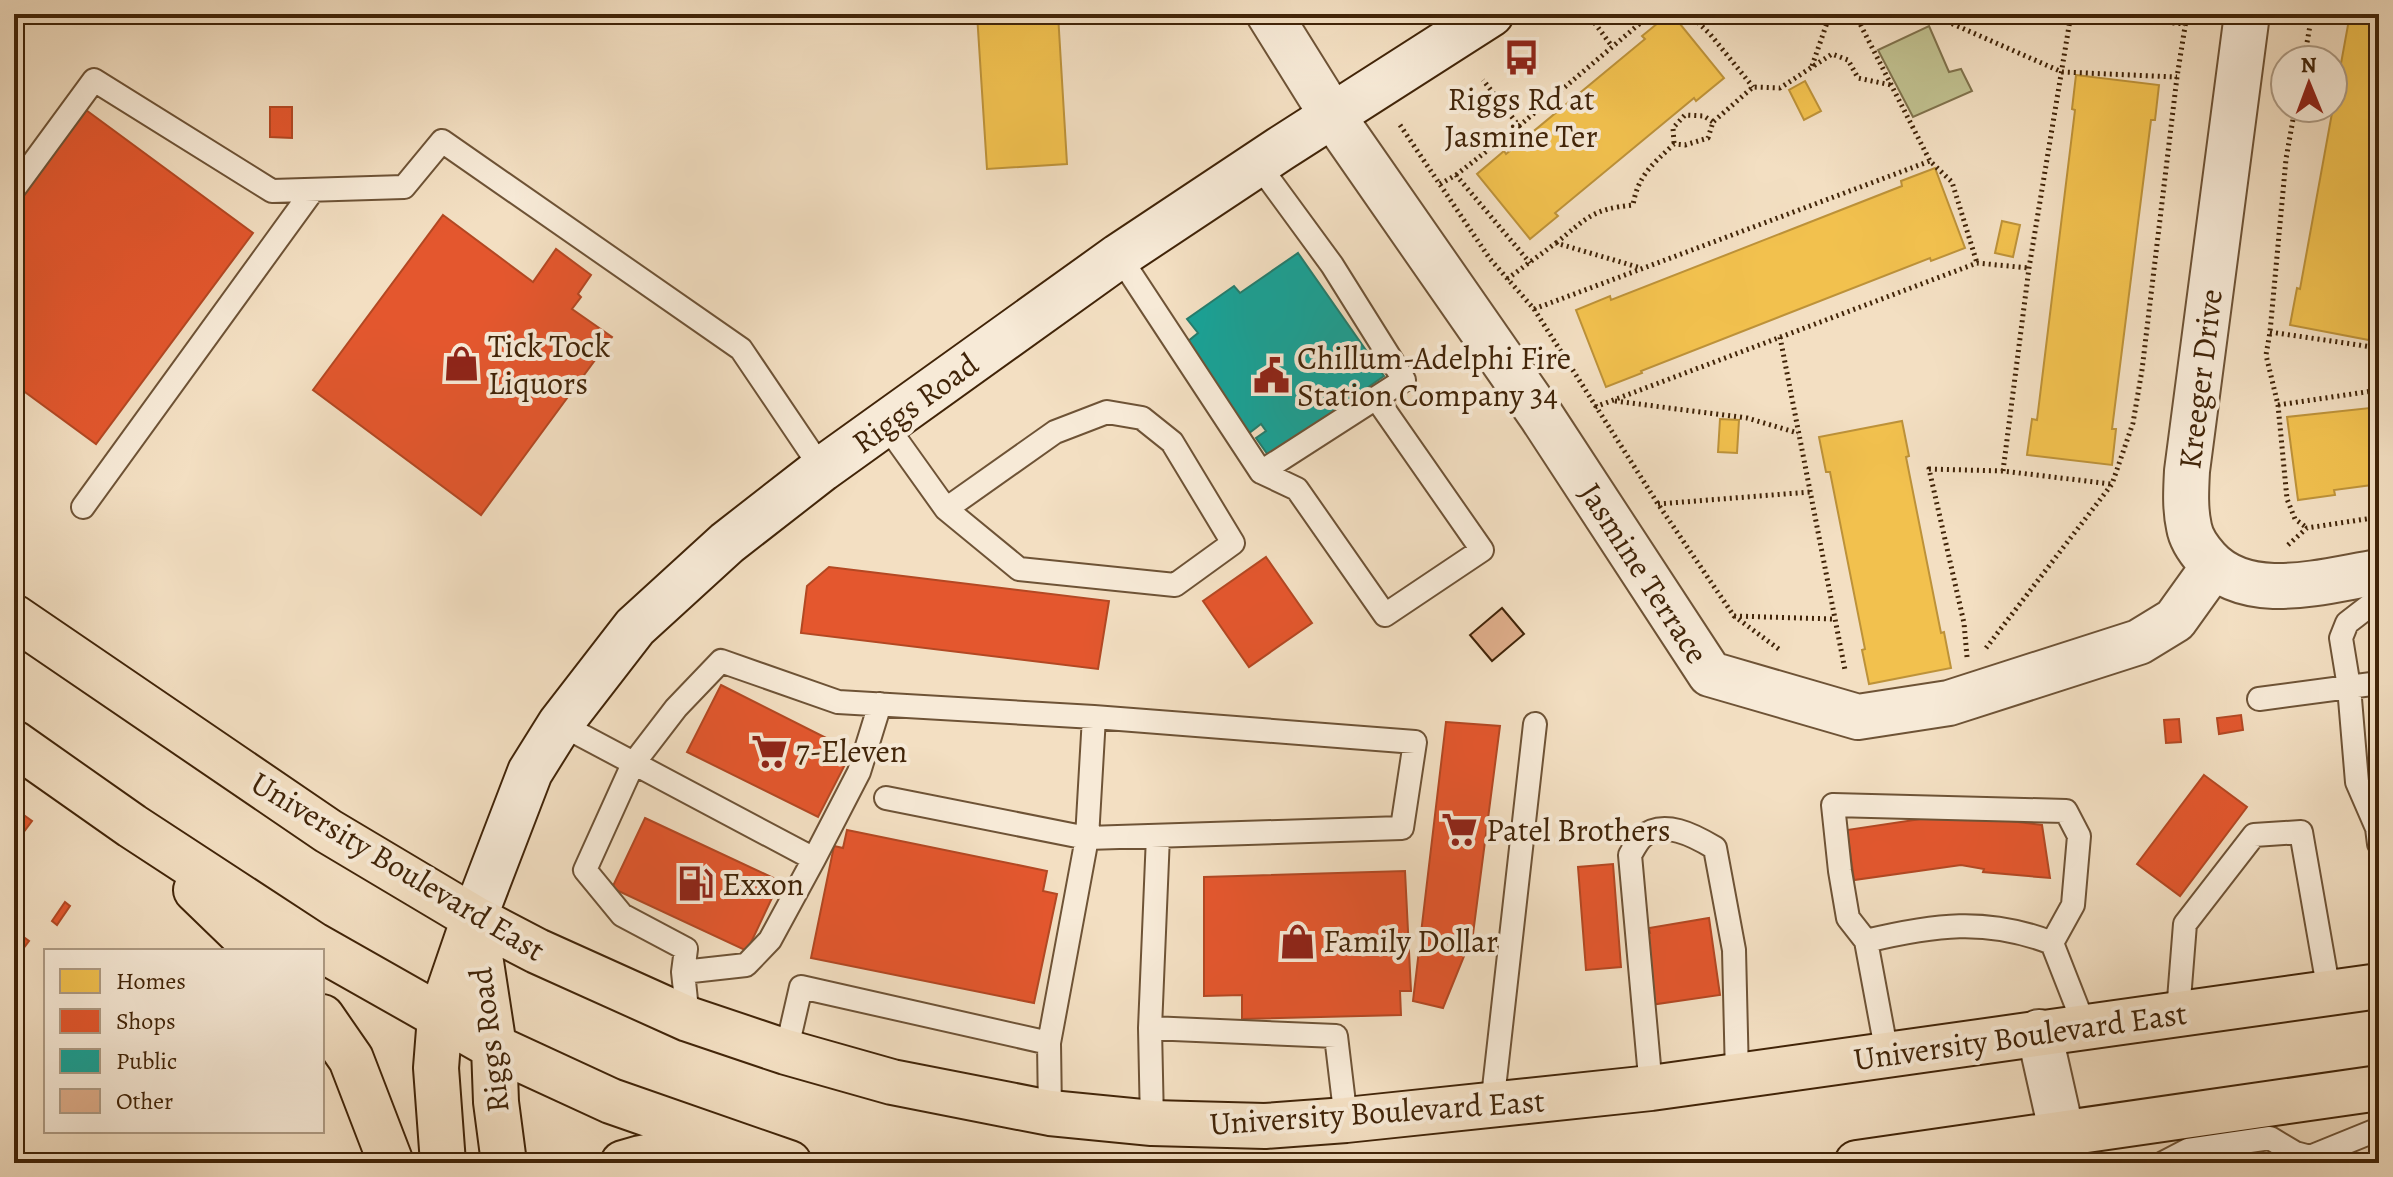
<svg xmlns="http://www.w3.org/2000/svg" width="2393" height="1177" font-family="Alegreya,serif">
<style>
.green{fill:#c0c08f;stroke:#80724c;stroke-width:2}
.homes{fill:#f2c14e;stroke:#bd9239;stroke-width:2}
.shops{fill:#e4572e;stroke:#b34823;stroke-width:2}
.public{fill:#17a398;stroke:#247d6d;stroke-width:2}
.building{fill:#dfae8b;stroke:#412408;stroke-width:2}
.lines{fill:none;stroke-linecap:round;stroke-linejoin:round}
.service-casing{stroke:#6e5336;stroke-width:26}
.minor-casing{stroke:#6e5336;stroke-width:48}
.secondary-casing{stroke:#412408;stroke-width:48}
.primary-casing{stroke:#412408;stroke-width:48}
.path{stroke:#412408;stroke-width:5;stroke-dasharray:2 4;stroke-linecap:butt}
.service{stroke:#f7ead7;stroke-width:22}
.minor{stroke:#f7ead7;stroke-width:44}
.secondary{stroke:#f7ead7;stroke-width:44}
.primary{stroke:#f3dfc2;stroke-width:44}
.labels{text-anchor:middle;stroke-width:8;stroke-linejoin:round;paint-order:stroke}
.poi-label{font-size:32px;fill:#412408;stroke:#f7ead7;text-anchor:start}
.street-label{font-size:32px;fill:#412408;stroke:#f7ead7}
</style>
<rect width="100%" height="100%" fill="#f3dfc2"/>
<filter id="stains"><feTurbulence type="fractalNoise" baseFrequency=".0025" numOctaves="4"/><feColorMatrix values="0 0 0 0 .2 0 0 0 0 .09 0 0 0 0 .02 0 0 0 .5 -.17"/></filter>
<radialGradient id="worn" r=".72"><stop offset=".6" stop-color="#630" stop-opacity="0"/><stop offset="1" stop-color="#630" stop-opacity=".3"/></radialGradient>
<path class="green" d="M1929,26L1949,72L1961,69L1972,91L1913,117L1878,50Z"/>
<path class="homes" d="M977,14H1058L1067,164L987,169Z
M1669,14H1672L1724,78L1696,101L1694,98L1555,213L1558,216L1530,239L1477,174L1504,151L1506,154L1645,39L1642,36Z
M2350,14H2379V289L2377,302L2379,303V314L2374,341L2290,325L2297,288L2300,289Z
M2076,75L2159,85L2155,120H2151L2112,429H2116L2112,465L2027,455L2032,419L2037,420L2075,110L2072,109Z
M1805,81L1821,111L1804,120L1789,90Z
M1935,168L1965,248L1931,261L1930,258L1641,371L1642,373L1606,387L1576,310L1610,296L1611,300L1902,186L1901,181Z
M2002,221L2020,225L2013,257L1995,253Z
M2379,407V484L2334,490L2335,495L2298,500L2287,417Z
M1720,419L1739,420L1737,453L1718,452Z
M1902,421L1909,456L1906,457L1941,633L1944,632L1951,668L1869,684L1862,650L1865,649L1830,472H1826L1819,437Z"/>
<path class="shops" d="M270,107H292V138L270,137Z
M86,110L253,233L96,444L14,384V207Z
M443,215L533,282L556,249L591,275L578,294L581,297L572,309L612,337L481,515L313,390Z
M1266,557L1312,623L1249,667L1203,601Z
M829,567L1109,601L1098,669L801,633L807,586Z
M721,685L852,751L818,817L687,752Z
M2241,715L2243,730L2219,734L2217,718Z
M2179,719L2181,742L2166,743L2164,720Z
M1446,722L1500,726L1473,934L1443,1008L1413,1001Z
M2379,764V786L2377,787L2373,765Z
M2204,775L2247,807L2180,896L2137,864Z
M14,808L32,821L14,845Z
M1954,814L2042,825L2050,878L1983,872L1984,869L1961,865L1854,880L1847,830Z
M645,818L780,881L747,951L612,888Z
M847,830L1047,871L1043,891L1057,894L1034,1003L811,958L834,846L843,848Z
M1613,864L1621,967L1586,970L1578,867Z
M1405,871L1411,991H1400L1401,1015L1242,1019V995L1204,996V877Z
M65,902L70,906L57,925L52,921Z
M1709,918L1720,995L1650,1005L1639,935L1650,933L1649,928Z
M14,930L29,941L14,961Z
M2258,1142L2262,1163H2213L2210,1150Z"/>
<path class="public" d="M1298,253L1384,376L1337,409L1340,413L1275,465L1256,438L1266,431L1261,424L1248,434L1187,342L1198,333L1187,319L1234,286L1240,293Z"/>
<path class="building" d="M1502,608L1524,634L1492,661L1470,635Z"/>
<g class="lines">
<defs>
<path id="service" d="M1258,164L1332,265L1404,380L1261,472
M14,189L94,80L272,191L404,187L442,141L741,349L822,469
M1119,256L1261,472L1297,489L1385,615L1482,550L1376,398
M886,425L946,509L1019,569L1175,585L1233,543L1172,442L1142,418L1107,412L1055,432L946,509
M83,507L313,190
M2379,605L2369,606L2347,623L2341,638L2349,687L2357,782L2377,828L2379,844
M2259,699L2379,683
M560,724L814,859
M1866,941L1848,918L1840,871L1833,805L2066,811L2079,836L2073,905L2052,943
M683,972L746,965L770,940L814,859L859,772L880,704
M2178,1012L2185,924L2254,835L2301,832L2329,992
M688,1019L683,972L686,949L622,915L585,870L633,764L676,708L721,661L838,702L1094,717L1415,742L1402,828L1087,838L886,798
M1150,1028L1336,1036L1346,1120
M786,1052L801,987L1049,1043
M1887,1054L1866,941C1933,925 1986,917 2052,943L2085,1027
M1651,1088L1630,855C1633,850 1637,842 1641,838C1663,818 1695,836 1715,848L1734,950L1737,1076
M1492,1106L1535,724
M1050,1113L1049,1043L1087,838L1094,717
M1152,1123L1150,1028L1158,836
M2163,1163L2188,1150L2270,1138L2295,1153L2310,1157L2379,1129"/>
<path id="minor" d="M1269,14L1332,115L1542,417L1710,674L1858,717L1949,703L2139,642L2175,620L2213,567
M2247,14L2187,471C2186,490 2185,509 2189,527C2191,539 2199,550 2207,559C2248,605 2326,580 2379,572
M2039,1032L2062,1134L2066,1163"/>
<path id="secondary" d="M474,918L530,772L560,724L635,627L727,543L822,469L1119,256L1280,149L1491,14"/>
<path id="primary" d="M14,617L328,831L474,918L537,951L688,1019L786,1052L892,1082L1050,1113L1152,1123L1265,1126L1346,1120L1651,1088L2379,986
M14,743L132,826L314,945L494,1047L611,1101L789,1163
M196,890L259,951
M475,923L494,1047L496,1102L504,1163
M322,1017L351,1059L391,1163
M443,1163L436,1068L440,1017L474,918
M623,1163C656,1152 688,1150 723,1154
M1857,1163L2379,1088"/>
</defs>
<use href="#service" class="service-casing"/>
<use href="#minor" class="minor-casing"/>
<use href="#secondary" class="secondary-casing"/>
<use href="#primary" class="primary-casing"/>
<path class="path" d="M1689,14L1710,34L1753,87
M1855,14L1930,161L1952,182L1977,263
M1930,14L2062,72L2177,77
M2071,14L2185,24
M1591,18L1611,45
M2304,60L2312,14
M1812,66L1830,14
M2295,108L2286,159L2270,332L2266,355L2278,405L2287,499L2295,519L2307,528
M1400,125L1490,259L1534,309L1658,504L1734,616L1780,650
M1519,126L1651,14
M1674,143L1673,128L1685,115L1704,116L1713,122
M1456,175L1519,126L1483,80
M1440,184L1456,175L1530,263
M1556,243C1587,218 1592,209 1633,205C1638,175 1653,164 1674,144L1685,145L1708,138L1713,122L1753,87L1780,88L1832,54L1848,60L1858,78L1891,85
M1507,279L1556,243L1641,268
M1534,309L1930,161
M2270,332L2379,348
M1780,337L1845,670
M1615,401L1747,418L1798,433
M2278,405L2379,390
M1595,407L1977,263L2029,268
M2003,471L2029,268L2071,14
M1658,504L1810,492
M2288,545L2307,528L2379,517
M1734,616L1833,619
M1986,648L2112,484L2133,423L2142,370L2177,77L2187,14
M1967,657L1964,623L1929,469L2003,471L2111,484"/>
<use href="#service" class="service"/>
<use href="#minor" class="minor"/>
<use href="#secondary" class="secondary"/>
<use href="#primary" class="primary"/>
</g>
<defs>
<symbol id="bus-bare" viewBox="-9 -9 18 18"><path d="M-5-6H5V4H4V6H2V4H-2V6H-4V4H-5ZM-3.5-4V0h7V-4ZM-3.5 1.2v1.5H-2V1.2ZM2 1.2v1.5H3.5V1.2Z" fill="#8f2418" stroke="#f7ead7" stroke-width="2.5" paint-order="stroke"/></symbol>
<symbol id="shop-bare" viewBox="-9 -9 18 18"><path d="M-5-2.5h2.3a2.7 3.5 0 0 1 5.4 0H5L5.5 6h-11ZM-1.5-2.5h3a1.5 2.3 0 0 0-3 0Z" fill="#8f2418" stroke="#f7ead7" stroke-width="2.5" paint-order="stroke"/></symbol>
<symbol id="civic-bare" viewBox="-9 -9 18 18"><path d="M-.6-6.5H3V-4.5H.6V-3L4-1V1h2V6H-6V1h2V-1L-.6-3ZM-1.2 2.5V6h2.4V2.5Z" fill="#8f2418" stroke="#f7ead7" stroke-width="2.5" paint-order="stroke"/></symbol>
<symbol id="supermarket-bare" viewBox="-9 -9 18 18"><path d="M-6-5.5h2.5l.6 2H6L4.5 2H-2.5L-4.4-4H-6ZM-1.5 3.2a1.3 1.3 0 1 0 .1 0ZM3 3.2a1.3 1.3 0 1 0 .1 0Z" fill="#8f2418" stroke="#f7ead7" stroke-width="2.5" paint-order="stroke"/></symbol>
<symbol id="fuel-bare" viewBox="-9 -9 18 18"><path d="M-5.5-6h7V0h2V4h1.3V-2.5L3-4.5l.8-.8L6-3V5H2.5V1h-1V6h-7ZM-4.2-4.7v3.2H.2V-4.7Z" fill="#8f2418" stroke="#f7ead7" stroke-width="2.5" paint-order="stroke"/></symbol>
</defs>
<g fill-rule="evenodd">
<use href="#bus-bare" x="1496" y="32" width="51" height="51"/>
<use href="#shop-bare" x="436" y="338" width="51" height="51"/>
<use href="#civic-bare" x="1246" y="350" width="51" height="51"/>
<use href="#supermarket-bare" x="744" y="726" width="51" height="51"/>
<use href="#supermarket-bare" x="1434" y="804" width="51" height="51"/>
<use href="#fuel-bare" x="670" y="858" width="51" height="51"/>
<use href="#shop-bare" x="1272" y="916" width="51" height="51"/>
</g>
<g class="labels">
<g class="poi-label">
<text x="1521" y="110" text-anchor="middle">Riggs Rd at<tspan x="1521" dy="37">Jasmine Ter</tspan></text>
<text x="488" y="357">Tick Tock<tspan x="488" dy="37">Liquors</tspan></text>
<text x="1297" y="369">Chillum-Adelphi Fire<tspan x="1297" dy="37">Station Company 34</tspan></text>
<text x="796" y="762">7-Eleven</text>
<text x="1486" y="841">Patel Brothers</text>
<text x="722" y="895">Exxon</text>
<text x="1323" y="952">Family Dollar</text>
</g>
<g class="street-label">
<text transform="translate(2200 379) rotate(-83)" y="11">Kreeger Drive</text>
<text transform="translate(915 403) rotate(-36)" y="11">Riggs Road</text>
<text transform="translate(1644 573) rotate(57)" y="11">Jasmine Terrace</text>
<text transform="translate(398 866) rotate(31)" y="11">University Boulevard East</text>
<text transform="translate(2020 1036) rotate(-8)" y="11">University Boulevard East</text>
<text transform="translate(489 1040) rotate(-97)" y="11">Riggs Road</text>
<text transform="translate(1377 1112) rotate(-4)" y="11">University Boulevard East</text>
</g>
</g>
<rect width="2393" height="1177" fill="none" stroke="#f3dfc2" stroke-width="48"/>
<rect x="16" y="16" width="2361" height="1145" fill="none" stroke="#412408" stroke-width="4"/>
<rect x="24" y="24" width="2345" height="1129" fill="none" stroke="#412408" stroke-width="2"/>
<rect x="44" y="949" width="280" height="184" fill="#f7ead7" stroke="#ae9b84" stroke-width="2"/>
<rect x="60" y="969" width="40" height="24" fill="#f2c14e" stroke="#ae9b84" stroke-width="2"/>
<text x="116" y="989" font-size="24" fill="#412408">Homes</text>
<rect x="60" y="1009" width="40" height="24" fill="#e4572e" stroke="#ae9b84" stroke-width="2"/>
<text x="116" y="1029" font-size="24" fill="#412408">Shops</text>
<rect x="60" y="1049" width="40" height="24" fill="#17a398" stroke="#ae9b84" stroke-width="2"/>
<text x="116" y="1069" font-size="24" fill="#412408">Public</text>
<rect x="60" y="1089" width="40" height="24" fill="#dfae8b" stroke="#ae9b84" stroke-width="2"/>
<text x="116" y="1109" font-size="24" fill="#412408">Other</text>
<g transform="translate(2309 84) rotate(359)"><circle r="38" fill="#f7ead7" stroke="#ae9b84" stroke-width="2"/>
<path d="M0-6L14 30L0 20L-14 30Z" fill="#8f2418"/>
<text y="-12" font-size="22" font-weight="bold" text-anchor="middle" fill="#412408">N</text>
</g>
<rect width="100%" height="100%" filter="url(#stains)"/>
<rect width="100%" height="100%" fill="url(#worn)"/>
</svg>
